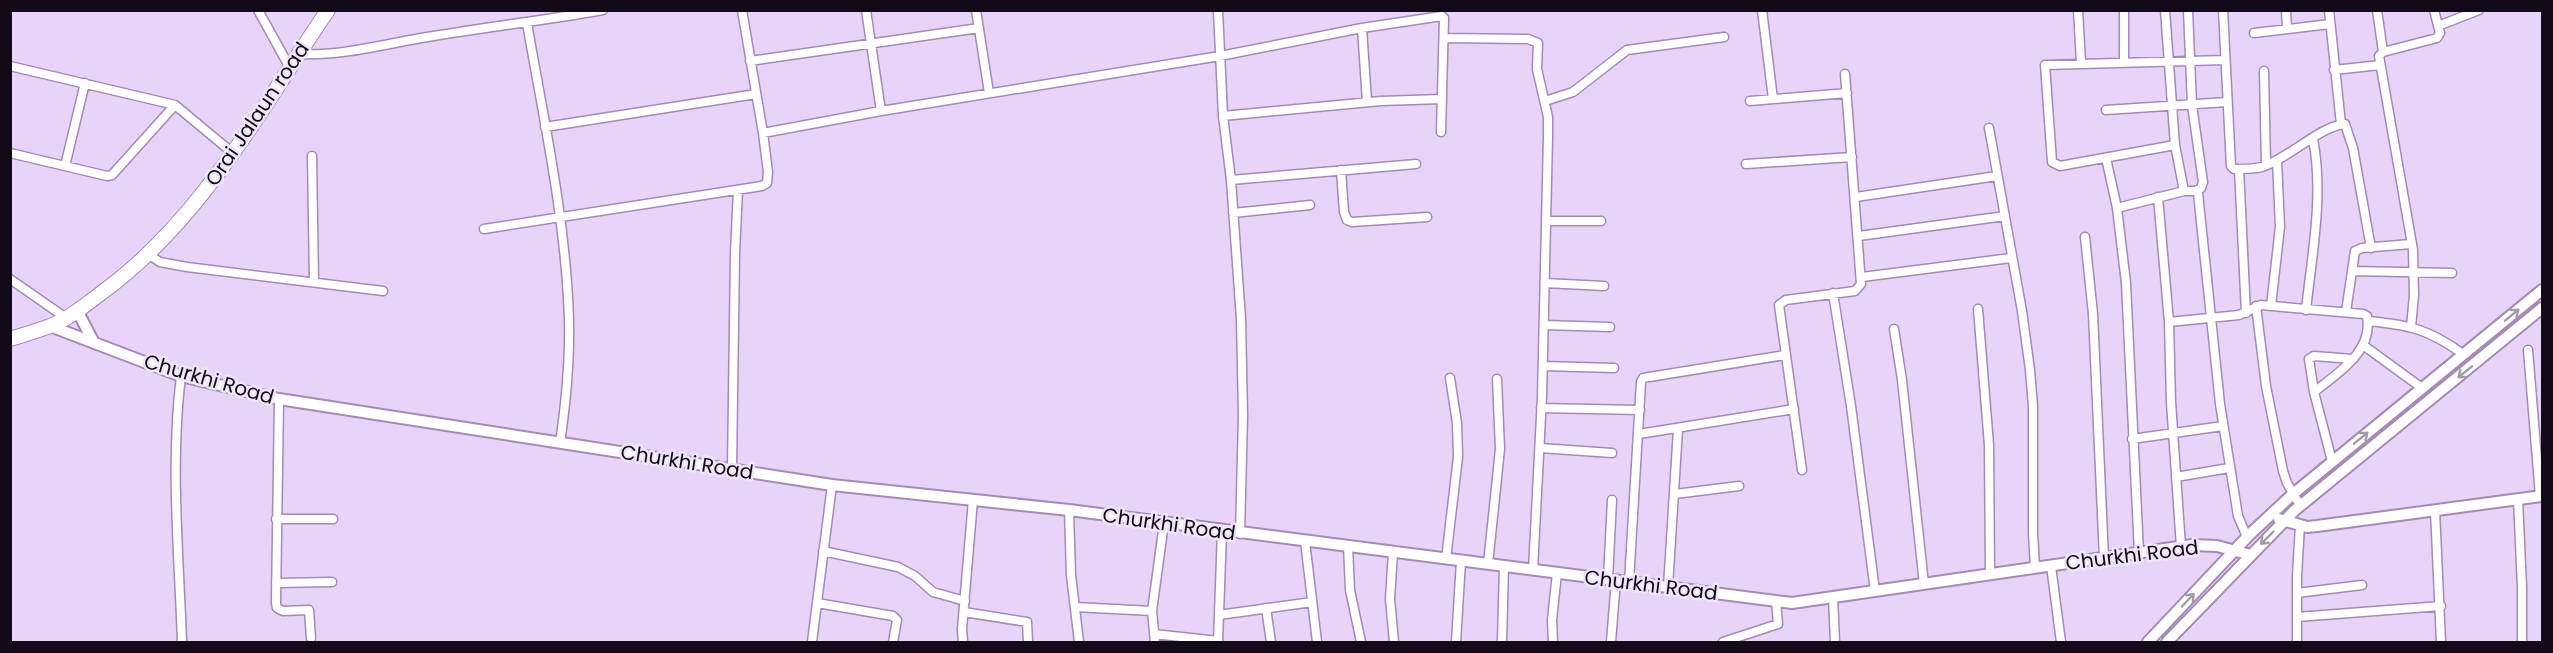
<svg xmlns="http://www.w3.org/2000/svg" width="2553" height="653" font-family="Poppins,sans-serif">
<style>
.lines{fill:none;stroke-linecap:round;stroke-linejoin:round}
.minor-casing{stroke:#a28bb5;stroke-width:11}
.tertiary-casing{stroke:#a28bb5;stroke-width:14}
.primary-casing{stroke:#a28bb5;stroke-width:16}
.minor{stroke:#fff;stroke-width:8}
.tertiary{stroke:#fff;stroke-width:10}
.primary{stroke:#fff;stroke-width:14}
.oneway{stroke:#a19da3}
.labels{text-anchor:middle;stroke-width:5;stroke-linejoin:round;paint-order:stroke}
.street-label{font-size:20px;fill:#130a19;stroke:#efe6f8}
</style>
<rect width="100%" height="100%" fill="#e8d4f9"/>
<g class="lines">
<defs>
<path id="minor" d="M258,10L290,68
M866,10L881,111
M976,10L989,93
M1218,10L1223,116L1231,180L1241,319L1243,416L1240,534
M1762,10L1773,99
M2078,10L2081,63
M2165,10L2175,145L2184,191
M2188,10L2192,105L2203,182L2201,188L2196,191
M2223,10L2231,166L2234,169C2243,169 2254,169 2262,167C2288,159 2320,126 2345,124L2353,148L2371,248
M2286,10L2287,29
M2329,10L2341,124
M2377,10L2383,52
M527,23C544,121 566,221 569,320C570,361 566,402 560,443
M2438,26L2479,10
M1362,28L1367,102
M2254,33L2330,24
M1444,38L1528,39L1538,43L1537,69L1548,117V137L1542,397L1533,570
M298,54C339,56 377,46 416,39C478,28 541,21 603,10
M750,61L979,28
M2124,62V10
M10,66L175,105L234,154
M2334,70L2380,65
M2264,71L2266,165
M1545,101L1573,92L1627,50L1724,37
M1750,101L1847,93
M2106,110L2227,102
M1223,116L1381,101L1442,99
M545,127L756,94
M1989,128L2022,311L2030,370L2033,406V533L2035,568
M763,133L881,111L1220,56L1362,28L1442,16L1444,18L1441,132
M2175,145L2060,166L2052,162L2045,65L2225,60
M10,153L107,176L112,175L175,105
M312,156L314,282
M2106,158L2117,208L2126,283L2139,553
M1746,164L1852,157
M65,166L85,83
M2239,169L2246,313
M1341,170L1344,212L1347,220L1352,222L1427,217
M1231,180L1416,164
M1856,197L1997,176
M2158,197L2169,322L2171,402L2181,547
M2117,208L2184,191H2196L2198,193L2220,404L2238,516L2247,537
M1233,213L1310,205
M1546,221H1601
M484,229L762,186L767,183L768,172L763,133L742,10
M1859,236L2005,216
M2085,237L2093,314L2104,558
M149,255L160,262L187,267L383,291
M2352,271L2452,273
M1862,277L2011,258
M10,279L66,318
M1545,283L1604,286
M1833,293L1851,406L1875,591
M2256,306L2266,386L2283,471L2287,483L2300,505
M2271,306L2280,227L2277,161
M1978,309L1989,445L1990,575
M2306,310C2312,254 2324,195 2313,139
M2346,312L2355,251L2362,248L2411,244
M2368,321C2410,325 2428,329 2463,354
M2169,322L2239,315L2261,305L2363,314L2367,316C2374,351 2338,373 2314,392
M1544,325L1610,327
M2411,327L2414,295L2413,250L2379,56L2383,52L2437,38L2440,33L2434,10
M1894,329L1902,380L1924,584
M2363,345L2422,388
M2528,350L2540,496
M1543,366L1614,368
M181,376C170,464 179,554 182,642
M279,399L276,603L277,608L283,611L309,610L311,638
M1541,408L1640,410
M1639,434L1794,409
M2132,439L2223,426
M1540,448L1612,453
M2332,461L2314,392L2309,359L2314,356L2352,359
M732,469L735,253L738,190
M1802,470L1779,305L1786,300L1855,291L1861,284L1845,74
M2176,477L2229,468
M1675,494L1739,486
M2518,499L2522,587V642
M1069,510L1071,575L1079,642
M2435,510L2441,642
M276,519H333
M1305,541L1317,642
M1348,546L1350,590L1361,642
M823,551L898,567L915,576L933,592L965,601
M1393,552L1390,599L1394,642
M1446,559L1458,457L1457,423L1450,378
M1488,564L1500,449L1497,379
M2051,566L2061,642
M1608,579L1612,500
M1629,582L1641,382L1643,378L1785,355
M276,583L332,582
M1668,587L1678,429
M2297,593L2362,585
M1833,597L1835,642
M817,603L893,616L897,620L893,642
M1075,607L1152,611
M1266,608L1271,642
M964,612L1027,622L1028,642
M1219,615L1312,602
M2297,617L2441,606
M1154,634L1218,641
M812,642L832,485
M963,642L962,629L973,500
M1155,642L1152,611L1164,523
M1218,642L1222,531
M1456,642L1461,561
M1502,642L1504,566
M1553,642L1552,620L1557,573
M1611,642L1616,580
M1723,642L1778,624L1776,601
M2297,642V576L2300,525"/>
<path id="tertiary" d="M77,310L94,343
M50,326L181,376L279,399L832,485L1069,510L1792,603L2192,545L2217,546L2251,555
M2279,519L2307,527L2317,526L2542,496
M2148,642L2250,534L2293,494L2542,290
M2167,642L2295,510L2542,308"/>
<path id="primary" d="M10,339C23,335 37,331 50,326C68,319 84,306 100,294C201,221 259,111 328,10"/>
</defs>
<use href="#minor" class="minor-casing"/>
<use href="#tertiary" class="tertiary-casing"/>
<use href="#primary" class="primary-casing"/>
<use href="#minor" class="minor"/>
<use href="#tertiary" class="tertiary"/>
<use href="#primary" class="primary"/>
</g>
<defs><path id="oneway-shaft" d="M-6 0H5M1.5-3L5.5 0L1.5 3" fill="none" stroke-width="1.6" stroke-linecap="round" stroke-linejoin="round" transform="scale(1.5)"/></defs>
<g class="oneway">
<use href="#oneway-shaft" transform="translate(2512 315) rotate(-39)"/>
<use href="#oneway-shaft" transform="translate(2465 372) rotate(141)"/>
<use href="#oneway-shaft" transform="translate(2361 438) rotate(-39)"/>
<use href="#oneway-shaft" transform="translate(2267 538) rotate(135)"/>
<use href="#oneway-shaft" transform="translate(2188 600) rotate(-47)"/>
</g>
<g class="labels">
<g class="street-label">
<text transform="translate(257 114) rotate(-56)" y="7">Orai Jalaun road</text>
<text transform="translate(209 379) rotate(16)" y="7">Churkhi Road</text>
<text transform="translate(687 462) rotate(9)" y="7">Churkhi Road</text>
<text transform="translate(1169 524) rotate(8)" y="7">Churkhi Road</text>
<text transform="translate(2132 555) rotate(-7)" y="7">Churkhi Road</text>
<text transform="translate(1651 585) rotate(7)" y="7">Churkhi Road</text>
</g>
</g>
<rect width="2553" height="653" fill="none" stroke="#130a19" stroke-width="24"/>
</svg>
